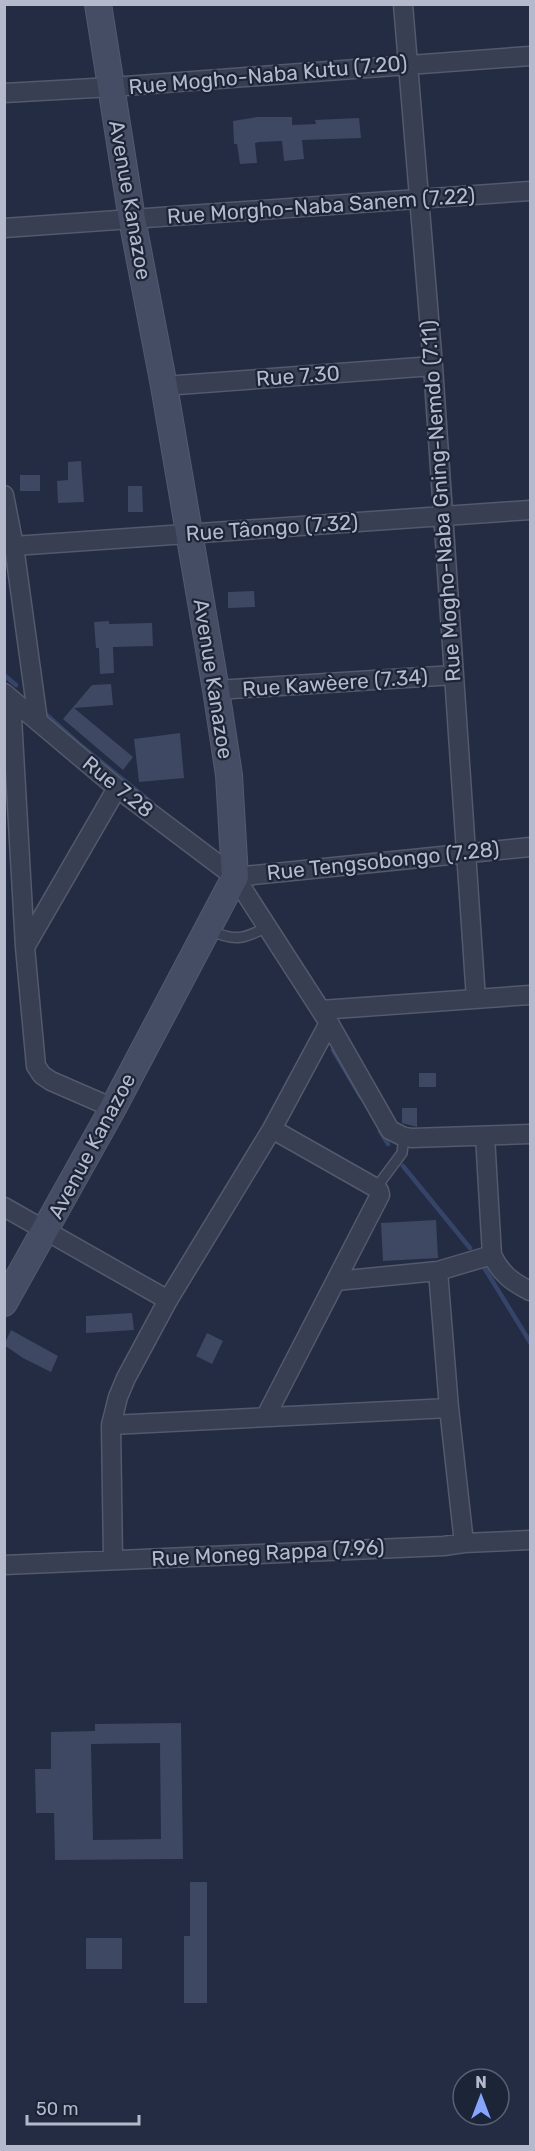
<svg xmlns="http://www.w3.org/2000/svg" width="535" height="2151" font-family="Rubik,sans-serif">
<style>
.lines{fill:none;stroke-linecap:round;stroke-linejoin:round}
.stream{stroke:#36446a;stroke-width:4.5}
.building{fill:#3f4863;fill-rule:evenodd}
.lane-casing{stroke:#525a6c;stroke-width:12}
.street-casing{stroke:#525a6c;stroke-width:21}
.secondary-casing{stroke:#525a6c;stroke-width:28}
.lane{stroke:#383f52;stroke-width:9}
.street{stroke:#383f52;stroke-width:18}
.secondary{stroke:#454d65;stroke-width:26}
.labels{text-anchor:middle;stroke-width:4.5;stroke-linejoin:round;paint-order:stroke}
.street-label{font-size:21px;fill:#b4bacc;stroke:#1c2437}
</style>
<rect width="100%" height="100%" fill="#232c42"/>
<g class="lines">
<path class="stream" d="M4,675L16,685
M48,716L79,744L152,803
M333,1050L361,1097
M380,1131L388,1144
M403,1166L470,1248
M485,1269L530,1342"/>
</g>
<path class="building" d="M257,117H292V125L316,124L315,120L359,118L361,138L302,140L304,159L284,161L282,141L259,142L255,143L257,163L240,164L237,144H234L233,121Z
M81,461L84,502L58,503L57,481L68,480V462Z
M20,475H40V491H20Z
M128,486H142L143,512H128Z
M254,591L255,607L228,608V592Z
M109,621V624L152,623L153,646L113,647L114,673L100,674L99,648H96L94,622Z
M111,684L113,705L74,708L133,757L123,770L63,719L92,685Z
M180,733L184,778L139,782L134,739Z
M419,1073H436V1087H419Z
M402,1108H417V1127L402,1123Z
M436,1220L438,1258L383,1261L381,1223Z
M132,1313L134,1330L86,1333V1316Z
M11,1330L58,1356L51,1372L23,1358L4,1345Z
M207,1333L223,1341L212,1364L196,1356Z
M181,1723L183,1859L55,1860L54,1813H36L35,1769H51V1732L95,1731V1724ZM160,1743L161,1839L93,1840L91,1744Z
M190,1882H207V2003H184V1936H190Z
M86,1938H122V1969H86Z"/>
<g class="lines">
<defs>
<path id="lane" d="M210,930C234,942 244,939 267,927
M376,1188L402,1153L404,1137"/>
<path id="street" d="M403,4L433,366L476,999
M4,93L112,87L530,56
M4,228L530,191
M164,386L433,366
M4,495L14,546L38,721
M14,546L530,510
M216,690L454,675
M4,693L117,788L235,877L329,1023L390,1130L404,1137L412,1138L530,1134
M11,699L25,947L36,1066L42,1075L51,1081L113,1108
M235,877L530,847
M25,947L117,788
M321,1010L530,995
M485,1136L492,1255C501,1274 512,1282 530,1291
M4,1207L168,1300
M438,1271L449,1408L464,1543
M336,1281L438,1271L492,1255
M266,1416L380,1195L379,1191L376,1188L272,1129
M111,1425L449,1408
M113,1560L111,1425L118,1397L126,1378L168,1300L272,1129L329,1023
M4,1565L444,1546L464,1543L530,1540"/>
<path id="secondary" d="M4,1303L113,1108L235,877L229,775L216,690L164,386L132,219L98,4"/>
</defs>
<use href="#lane" class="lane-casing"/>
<use href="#street" class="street-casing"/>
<use href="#secondary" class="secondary-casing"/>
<use href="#lane" class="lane"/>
<use href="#street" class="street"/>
<use href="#secondary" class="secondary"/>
</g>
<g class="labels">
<g class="street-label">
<text transform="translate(268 75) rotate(-5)" y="7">Rue Mogho-Naba Kutu (7.20)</text>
<text transform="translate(130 200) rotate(80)" y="7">Avenue Kanazoe</text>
<text transform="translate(321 206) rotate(-4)" y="7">Rue Morgho-Naba Sanem (7.22)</text>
<text transform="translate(298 376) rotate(-4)" y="7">Rue 7.30</text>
<text transform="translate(441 501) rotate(-94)" y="7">Rue Mogho-Naba Gning-Nemdo (7.11)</text>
<text transform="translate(272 528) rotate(-4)" y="7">Rue Tâongo (7.32)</text>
<text transform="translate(213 679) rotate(81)" y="7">Avenue Kanazoe</text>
<text transform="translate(335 683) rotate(-4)" y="7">Rue Kawèere (7.34)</text>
<text transform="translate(118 787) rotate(39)" y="7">Rue 7.28</text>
<text transform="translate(383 861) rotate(-6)" y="7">Rue Tengsobongo (7.28)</text>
<text transform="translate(92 1146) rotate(-62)" y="7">Avenue Kanazoe</text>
<text transform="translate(268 1553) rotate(-3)" y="7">Rue Moneg Rappa (7.96)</text>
</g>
</g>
<rect width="535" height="2151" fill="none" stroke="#b4bacc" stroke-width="12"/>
<g transform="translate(481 2097)"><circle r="28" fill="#1c2437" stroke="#596073" stroke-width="1.5"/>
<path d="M0-4.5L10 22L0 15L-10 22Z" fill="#86a5ff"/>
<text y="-9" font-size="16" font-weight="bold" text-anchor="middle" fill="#b4bacc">N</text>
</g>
<path d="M27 2115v9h112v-9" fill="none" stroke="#b4bacc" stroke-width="3"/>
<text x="36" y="2115" font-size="18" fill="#b4bacc" stroke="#1c2437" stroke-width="4.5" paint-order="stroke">50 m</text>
</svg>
